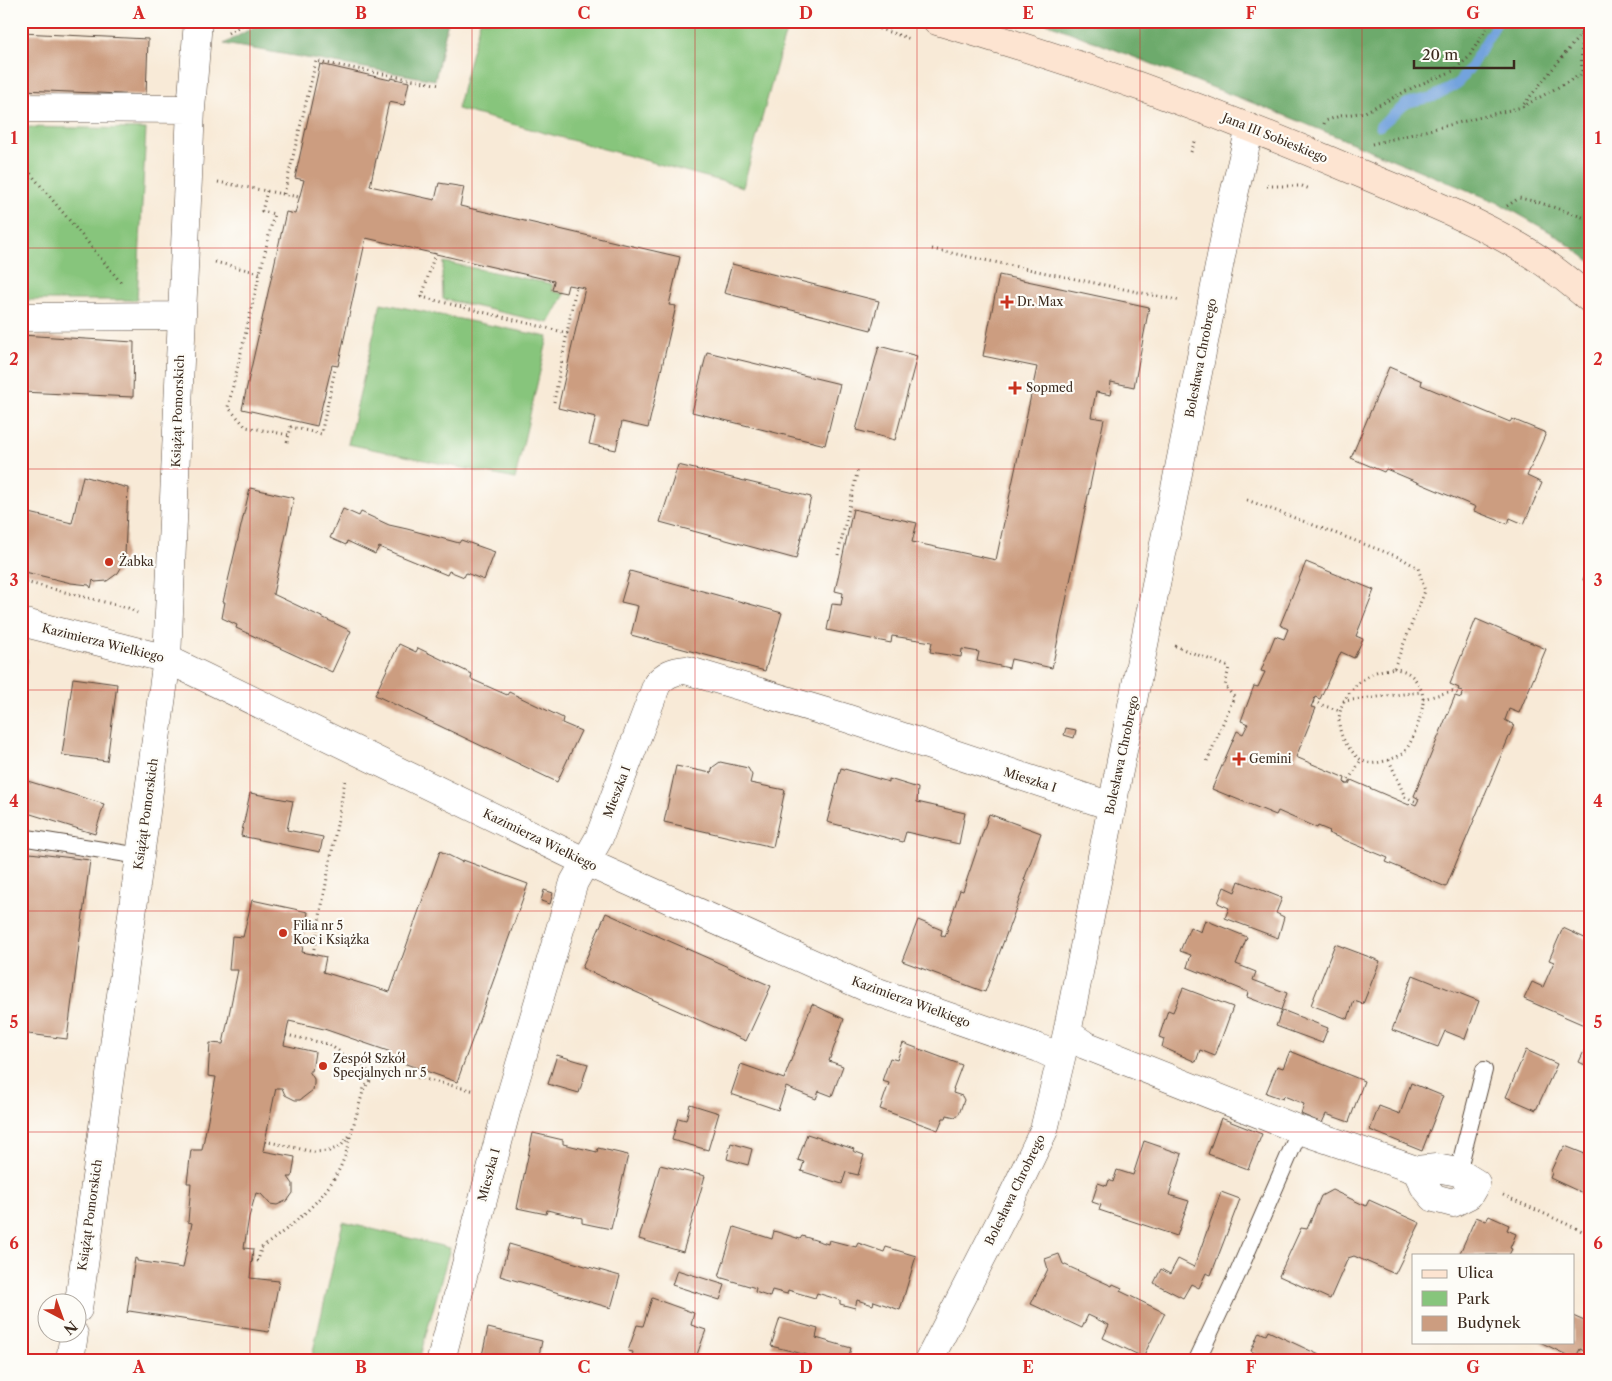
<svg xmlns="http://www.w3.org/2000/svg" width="1612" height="1381" font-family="'Libre Caslon Text',serif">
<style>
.green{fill:#87c57c;stroke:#61784d}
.forest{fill:#6daa6c;stroke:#546a45}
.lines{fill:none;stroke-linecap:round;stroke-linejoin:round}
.stream{stroke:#73a3dd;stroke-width:10}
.building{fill:#cc9d80}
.lane-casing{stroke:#57473a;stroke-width:18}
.street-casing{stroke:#57473a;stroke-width:29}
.secondary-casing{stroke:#57473a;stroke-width:29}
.path{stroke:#57473a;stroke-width:3;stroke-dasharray:1 4;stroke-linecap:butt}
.lane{stroke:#fff;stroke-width:16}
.street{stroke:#fff;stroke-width:28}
.secondary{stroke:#fde4d1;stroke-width:28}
.grid{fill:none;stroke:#d62828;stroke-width:1;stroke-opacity:0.55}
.poi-dot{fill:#c8321e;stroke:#fdfcf7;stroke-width:2}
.labels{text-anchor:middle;stroke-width:4.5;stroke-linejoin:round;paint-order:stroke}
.street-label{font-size:12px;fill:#3b2a1e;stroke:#fdfcf7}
.poi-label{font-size:12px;fill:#3b2a1e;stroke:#fdfcf7;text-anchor:start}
.neatline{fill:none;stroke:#d62828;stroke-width:2}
.grid-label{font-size:16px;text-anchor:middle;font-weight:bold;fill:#d62828}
</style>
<rect width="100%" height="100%" fill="#fdfcf7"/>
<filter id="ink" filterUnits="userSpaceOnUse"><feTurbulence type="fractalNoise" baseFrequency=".02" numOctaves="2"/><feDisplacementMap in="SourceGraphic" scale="10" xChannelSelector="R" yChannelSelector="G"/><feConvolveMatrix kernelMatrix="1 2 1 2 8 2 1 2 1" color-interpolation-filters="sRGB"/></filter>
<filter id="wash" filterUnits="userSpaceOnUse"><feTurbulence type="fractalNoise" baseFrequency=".0096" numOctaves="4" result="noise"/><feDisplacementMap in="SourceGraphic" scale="20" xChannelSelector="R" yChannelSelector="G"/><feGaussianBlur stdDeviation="1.12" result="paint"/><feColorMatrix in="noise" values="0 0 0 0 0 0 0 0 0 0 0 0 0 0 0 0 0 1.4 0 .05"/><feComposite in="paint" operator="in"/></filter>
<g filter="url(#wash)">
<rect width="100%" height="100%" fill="#f8ead7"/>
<path class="green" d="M480,21H751L786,31L743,187L457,109Z
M21,127L146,129L137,300H21Z
M444,262L552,284V291L565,294L549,323L443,299L442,273Z
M381,303L548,337L515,479L348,444Z
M343,1222L450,1248L419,1360H311Z"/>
<path class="forest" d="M264,21H448L435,80L224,44Z
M1041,21H1591V262L1557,236L1499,203L1294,119Z"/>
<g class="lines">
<path class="stream" d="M1380,126L1407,103L1433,97L1457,84L1470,68L1498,21"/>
</g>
<g id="blocks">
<path class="building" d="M21,33L148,39L146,95L21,90Z
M320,64L390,80L391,78L409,82L404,105L389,102L370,186L435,200L439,183L464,187L460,206L680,257L669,305L676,306L648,428L622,422L616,450L589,444L596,417L558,408L585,288L568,285L566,293L552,290L554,281L366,238L338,366L332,365L317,426L242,409L286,212L295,214L304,180L295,178Z
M732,264L879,301L871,330L724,293Z
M999,275L1149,307L1134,387L1111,382L1110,389L1112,390L1111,395L1096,392L1091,417L1104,419L1052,668L1011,659L1009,668L977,661L979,652L962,649L961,657L930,652L932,642L892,636L891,643L827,630L832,604L841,605L843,593L835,591L853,509L917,523L912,542L996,560L1037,367L983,356Z
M21,335L134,342L133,397L21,392Z
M879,346L917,356L895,440L856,430Z
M707,352L840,384L825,445L692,412Z
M1389,367L1422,381L1421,385L1510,422L1512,419L1546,433L1527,476L1542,483L1524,524L1510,518L1508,524L1474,511L1476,507L1386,469L1384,472L1351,458Z
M678,465L811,497L796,559L660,522Z
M83,476L128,488L125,555L122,566L118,573L107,581L95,582L93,580L91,588L89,585L71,583L21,571V511L72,523Z
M250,488L294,498L273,594L351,631L332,672L236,628L237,625L222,618L225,602H223Z
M343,509L359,516L361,512L389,525L407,529L459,543L461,540L495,552L484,580L466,573L464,577L449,571L447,575L379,547L375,554L347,541L346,545L330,538Z
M1591,558V583L1583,580Z
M1306,562L1374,590L1356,636L1363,639L1354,658L1341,652L1320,699L1315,697L1311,707L1316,708L1296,757L1345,778L1344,782L1346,784H1349L1351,780L1409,805L1411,803L1416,805L1419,799L1414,796L1455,696L1461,698L1463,691L1458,690L1459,688L1450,684L1476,619L1546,649L1519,713L1509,709L1505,720L1514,725L1446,887L1386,862L1388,858L1328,833L1330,831L1318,826L1317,828L1278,811L1276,815L1212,789L1237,731L1243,734L1248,724L1241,721L1254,686L1258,687L1265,672L1261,671L1275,636L1284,639L1288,629L1280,625Z
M630,571L782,613L765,671L631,635L638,606L621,602Z
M399,644L416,652L418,648L472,674L471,679L507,695L509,692L563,718L562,723L581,731L557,782L375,695Z
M21,659L28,660L22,683H21Z
M73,678L117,684L107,761L62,755Z
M1066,728L1076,730L1074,738L1064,735Z
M720,762L748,768L752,775L750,783L785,790L773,847L664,822L676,766L711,773L713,767Z
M841,768L889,782V779L918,788L917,802L965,813L959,844L906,832L903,842L827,822Z
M21,779L104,804L95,834L21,811Z
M250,793L293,801L287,830L323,837L320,852L241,836Z
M989,814L1041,833L1024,880L1026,881L985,992L902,961L918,920L942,930L941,935L945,937L960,890L963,891Z
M440,851L462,862L463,860L528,884L457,1082L389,1058L391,1052L324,1029L289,1021L284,1045L315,1052L312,1071H309L314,1079V1084L313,1090L300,1100H295L285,1095L282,1088H276L263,1151L295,1157L292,1177H288L293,1184V1193L288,1200L277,1205L270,1204L261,1194L256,1193L249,1217L244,1248L253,1249L250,1278L279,1281L269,1332L129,1311L127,1313L135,1258L137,1259V1261L183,1268L192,1223L188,1222L191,1183H187L191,1150H202L216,1077L208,1076L210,1043L223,1044L238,970H229L232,936L243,937L252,900L308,912L302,952L326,957L323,972L390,992Z
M30,853L90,860L67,1039L21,1033V919Z
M1239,881L1282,898L1276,913L1284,917L1278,938L1225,918L1229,908L1218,903L1224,887L1235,892Z
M544,890L553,893L550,904L541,901Z
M606,913L771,986L746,1041L582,968Z
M1205,920L1247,937L1236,964L1256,972L1253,980L1287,993L1281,1010L1247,997L1248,992L1187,967L1191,955L1180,951L1190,927L1201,932Z
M1563,928L1591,941V1008L1584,1025L1524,999L1532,982L1543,987L1554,962L1549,960Z
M1335,944L1380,961L1363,1004L1354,1001L1348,1019L1311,1005Z
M1413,975L1479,1001L1465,1039L1445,1031L1438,1047L1392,1030Z
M1183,988L1233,1007L1215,1056L1200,1050L1196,1062L1162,1047L1164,1039L1159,1037L1168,1010L1173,1012Z
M812,1004L844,1019L829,1061L843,1066L832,1096L819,1091L816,1099L786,1087L778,1110L731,1094L741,1064L784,1079Z
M1282,1010L1328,1028L1322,1043L1276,1026Z
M1591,1036V1068L1579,1062Z
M903,1043L962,1065L953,1089H954L953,1093L962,1096L964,1100L959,1114L955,1117L947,1115L946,1118H943L938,1130L880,1109L889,1083L882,1081L890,1058L897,1060Z
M1526,1050L1557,1064L1536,1110L1506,1097Z
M1290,1051L1364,1081L1349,1122L1326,1114L1322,1123L1301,1114L1304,1104L1284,1096L1283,1099L1266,1093L1277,1066L1283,1068Z
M557,1055L588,1064L579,1093L548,1084Z
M1411,1083L1443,1096L1422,1151L1370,1130L1379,1106L1400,1114Z
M690,1104L719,1113L708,1150L672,1140L678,1118L686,1120Z
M1221,1118L1262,1134L1248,1169L1208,1154Z
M533,1133L563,1140V1144L597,1152L598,1148L628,1155L611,1229L582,1223V1218L547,1210L546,1214L517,1208Z
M807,1134L854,1149L853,1151L864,1155L858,1175L846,1172L842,1184L801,1171L804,1162L798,1160Z
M1144,1141L1182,1154L1169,1195L1189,1201L1177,1236L1099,1210L1101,1205L1092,1202L1098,1183L1107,1186L1109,1180L1113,1182L1117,1170L1133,1175Z
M1591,1141V1197L1550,1178L1552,1173L1551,1171L1560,1151H1562L1565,1146L1585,1154Z
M731,1143L752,1149L748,1165L727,1159Z
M660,1165L705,1176L683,1252L639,1239Z
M1332,1190L1366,1206L1369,1200L1420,1223L1395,1274L1354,1256L1348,1258L1330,1299L1279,1276L1301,1228L1307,1229L1321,1196Z
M1221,1192L1240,1199L1211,1275L1206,1273L1199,1288L1191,1284L1183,1298L1154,1283L1161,1269L1170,1274L1178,1259L1194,1267Z
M1489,1216L1509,1225L1507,1230L1516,1234L1510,1248L1512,1249L1509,1255H1459L1476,1217L1486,1221Z
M734,1227L772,1239L774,1231L800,1239L802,1236L828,1244L829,1240L856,1247L858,1243L884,1252L886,1247L916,1256L900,1310L874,1301L873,1305L857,1300L855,1308L840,1304V1300L817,1293L815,1298L788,1290L787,1294L772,1290L770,1297L755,1292L756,1288L719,1277Z
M509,1244L620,1276L611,1308L500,1276Z
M1059,1254L1063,1264L1112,1286L1113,1284L1122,1288L1120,1291L1165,1313L1143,1357L1103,1338L1109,1325L1088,1315L1082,1328L1031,1304L1048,1269L1045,1259Z
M677,1270L725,1285L720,1300L672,1285Z
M652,1298L694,1313L691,1325L706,1330L695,1360H631L633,1352L628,1351L637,1325L643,1326Z
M1573,1316L1591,1324V1354L1580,1349L1575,1359L1540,1342H1573Z
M780,1318L818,1329L816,1338L851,1348L848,1360H805L807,1355L771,1346Z
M488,1328L542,1341L538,1360H481Z
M1268,1331L1330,1360H1258L1256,1358L1257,1354L1251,1351L1259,1332L1266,1335Z"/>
</g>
</g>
<g filter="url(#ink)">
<use href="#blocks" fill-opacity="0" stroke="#57473a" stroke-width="1"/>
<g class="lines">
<defs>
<path id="lane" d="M21,837L140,856
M1458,1172L1484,1070
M1197,1360L1237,1275L1300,1130"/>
<path id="street" d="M21,108L191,109
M21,317L182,316
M21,622L167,659L586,862L780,949L872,990L1039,1048L1060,1058
M1067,1033L1085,1045L1300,1130L1416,1170
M1436,1168L1458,1172L1476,1183L1469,1195L1453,1203L1434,1198L1424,1186L1416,1170Z
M78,1309L167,659L191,109L198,21
M70,1360L74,1334
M441,1360L507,1108L574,882L599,838L657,684C666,674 673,671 686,670L846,718L1111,806
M929,1360L1004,1214L1044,1130L1067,1033L1230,211L1250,128"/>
<path id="secondary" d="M937,21C1080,62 1220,113 1357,172C1411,195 1467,216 1518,246C1545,261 1568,280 1591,300"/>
</defs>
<use href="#lane" class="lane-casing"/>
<use href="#street" class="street-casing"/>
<use href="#secondary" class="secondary-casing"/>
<path class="path" d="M855,21L911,39
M228,33L249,21
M1581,35L1582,74L1591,88
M1583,73L1591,64
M1524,104L1581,34L1584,21
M1324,124L1325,121L1340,116L1365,112L1416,86L1453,71L1468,58L1491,21
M1372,144L1522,107L1582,74L1591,73
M1191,152L1196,139
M21,162L123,285
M218,182L299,197
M1267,186H1302L1310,189
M267,191L262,211L274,214L228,407L246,427L289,435
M284,194L316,61L440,85
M1507,206L1519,198L1538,202L1591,220
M932,249L1181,301
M435,253L422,297L567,333L576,287
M215,262L260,273
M554,402L567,333
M287,442L291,427L321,434L335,370
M1247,500L1401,558L1418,568L1425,591L1394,668
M838,555L858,469
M21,581L128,608L137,613
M1175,646L1229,667L1225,686L1234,697L1207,761
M1394,668C1398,670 1405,670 1408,673C1416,678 1423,690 1423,699C1424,711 1412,744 1404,752C1398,758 1375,765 1368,763C1360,761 1355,755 1350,749C1327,722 1343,689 1372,674C1378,670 1387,670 1394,668Z
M1423,699L1452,691L1462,695
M1343,701L1421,692
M1313,702L1340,711
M1389,760L1405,797L1417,802
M1346,784L1361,760
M313,954L345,781
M286,1035L328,1044L363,1067L374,1077L390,1071L475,1091
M265,1141L314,1152L329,1151L341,1146L351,1134L364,1088L374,1077
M1503,1195L1591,1235
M252,1260L258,1261L261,1248C292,1226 329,1197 343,1161C347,1152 348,1143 351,1134"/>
<use href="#lane" class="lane"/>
<use href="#street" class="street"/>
<use href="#secondary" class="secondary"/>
</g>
</g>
<path class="grid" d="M250,21V1360M472,21V1360M695,21V1360M917,21V1360M1140,21V1360M1362,21V1360M21,248H1591M21,469H1591M21,690H1591M21,911H1591M21,1132H1591"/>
<g class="poi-dot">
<path d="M1004.5 294.5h5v5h5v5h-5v5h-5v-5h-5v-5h5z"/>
<path d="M1012.5 380.5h5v5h5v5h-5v5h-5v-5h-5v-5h5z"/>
<circle cx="109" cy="562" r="5"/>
<path d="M1236.5 751.5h5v5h5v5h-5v5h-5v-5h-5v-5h5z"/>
<circle cx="283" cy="933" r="5"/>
<circle cx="323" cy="1066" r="5"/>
</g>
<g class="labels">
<g class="street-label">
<text transform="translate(1275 138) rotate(22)" y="4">Jana III Sobieskiego</text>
<text transform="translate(1201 358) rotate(-79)" y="4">Bolesława Chrobrego</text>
<text transform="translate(178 411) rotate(-88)" y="4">Książąt Pomorskich</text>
<text transform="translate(103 643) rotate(14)" y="4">Kazimierza Wielkiego</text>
<text transform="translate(1122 755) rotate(-78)" y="4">Bolesława Chrobrego</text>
<text transform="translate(1030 780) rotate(18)" y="4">Mieszka I</text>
<text transform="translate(617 792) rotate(-69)" y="4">Mieszka I</text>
<text transform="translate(146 814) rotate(-82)" y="4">Książąt Pomorskich</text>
<text transform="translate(540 840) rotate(26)" y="4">Kazimierza Wielkiego</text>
<text transform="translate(911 1002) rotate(20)" y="4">Kazimierza Wielkiego</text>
<text transform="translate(489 1175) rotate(-75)" y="4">Mieszka I</text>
<text transform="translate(1015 1190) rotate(-64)" y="4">Bolesława Chrobrego</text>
<text transform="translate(90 1215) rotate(-82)" y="4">Książąt Pomorskich</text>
</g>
<g class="poi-label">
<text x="1017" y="306">Dr. Max</text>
<text x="1026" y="392">Sopmed</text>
<text x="119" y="566">Żabka</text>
<text x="1249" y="763">Gemini</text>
<text x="293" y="930">Filia nr 5<tspan x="293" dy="14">Koc i Książka</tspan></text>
<text x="333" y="1063">Zespół Szkół<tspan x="333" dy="14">Specjalnych nr 5</tspan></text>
</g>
</g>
<rect width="1612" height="1381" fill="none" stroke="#fdfcf7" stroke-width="55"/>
<rect x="1412" y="1254" width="162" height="90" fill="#fdfcf7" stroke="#afa8a0"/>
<rect x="1422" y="1270" width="25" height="8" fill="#fde4d1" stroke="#afa8a0"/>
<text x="1457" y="1278" font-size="15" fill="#3b2a1e">Ulica</text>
<rect x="1422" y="1291" width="25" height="15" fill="#87c57c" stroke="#afa8a0"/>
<text x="1457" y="1304" font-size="15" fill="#3b2a1e">Park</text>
<rect x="1422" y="1316" width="25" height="15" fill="#cc9d80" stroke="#afa8a0"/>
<text x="1457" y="1328" font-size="15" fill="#3b2a1e">Budynek</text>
<g transform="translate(62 1318) rotate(139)"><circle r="24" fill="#fdfcf7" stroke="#afa8a0"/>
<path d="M0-4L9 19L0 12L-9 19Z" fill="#c8321e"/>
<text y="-8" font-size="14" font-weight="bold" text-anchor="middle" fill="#3b2a1e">N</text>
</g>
<path d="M1414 60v8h100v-8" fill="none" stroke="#3b2a1e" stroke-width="2.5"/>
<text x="1422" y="60" font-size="15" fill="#3b2a1e" stroke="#fdfcf7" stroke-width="4" paint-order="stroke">20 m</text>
<rect x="28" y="28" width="1556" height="1326" class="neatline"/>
<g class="grid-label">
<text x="139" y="19">A</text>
<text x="361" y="19">B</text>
<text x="584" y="19">C</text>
<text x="806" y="19">D</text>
<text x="1028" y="19">E</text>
<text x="1251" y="19">F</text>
<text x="1473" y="19">G</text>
<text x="14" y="144">1</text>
<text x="1598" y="144">1</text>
<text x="14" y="365">2</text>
<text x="1598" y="365">2</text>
<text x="14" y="586">3</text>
<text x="1598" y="586">3</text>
<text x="14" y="807">4</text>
<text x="1598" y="807">4</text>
<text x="14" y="1028">5</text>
<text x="1598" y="1028">5</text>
<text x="14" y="1249">6</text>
<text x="1598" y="1249">6</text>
<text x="139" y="1373">A</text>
<text x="361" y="1373">B</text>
<text x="584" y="1373">C</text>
<text x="806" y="1373">D</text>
<text x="1028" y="1373">E</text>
<text x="1251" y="1373">F</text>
<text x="1473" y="1373">G</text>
</g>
</svg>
